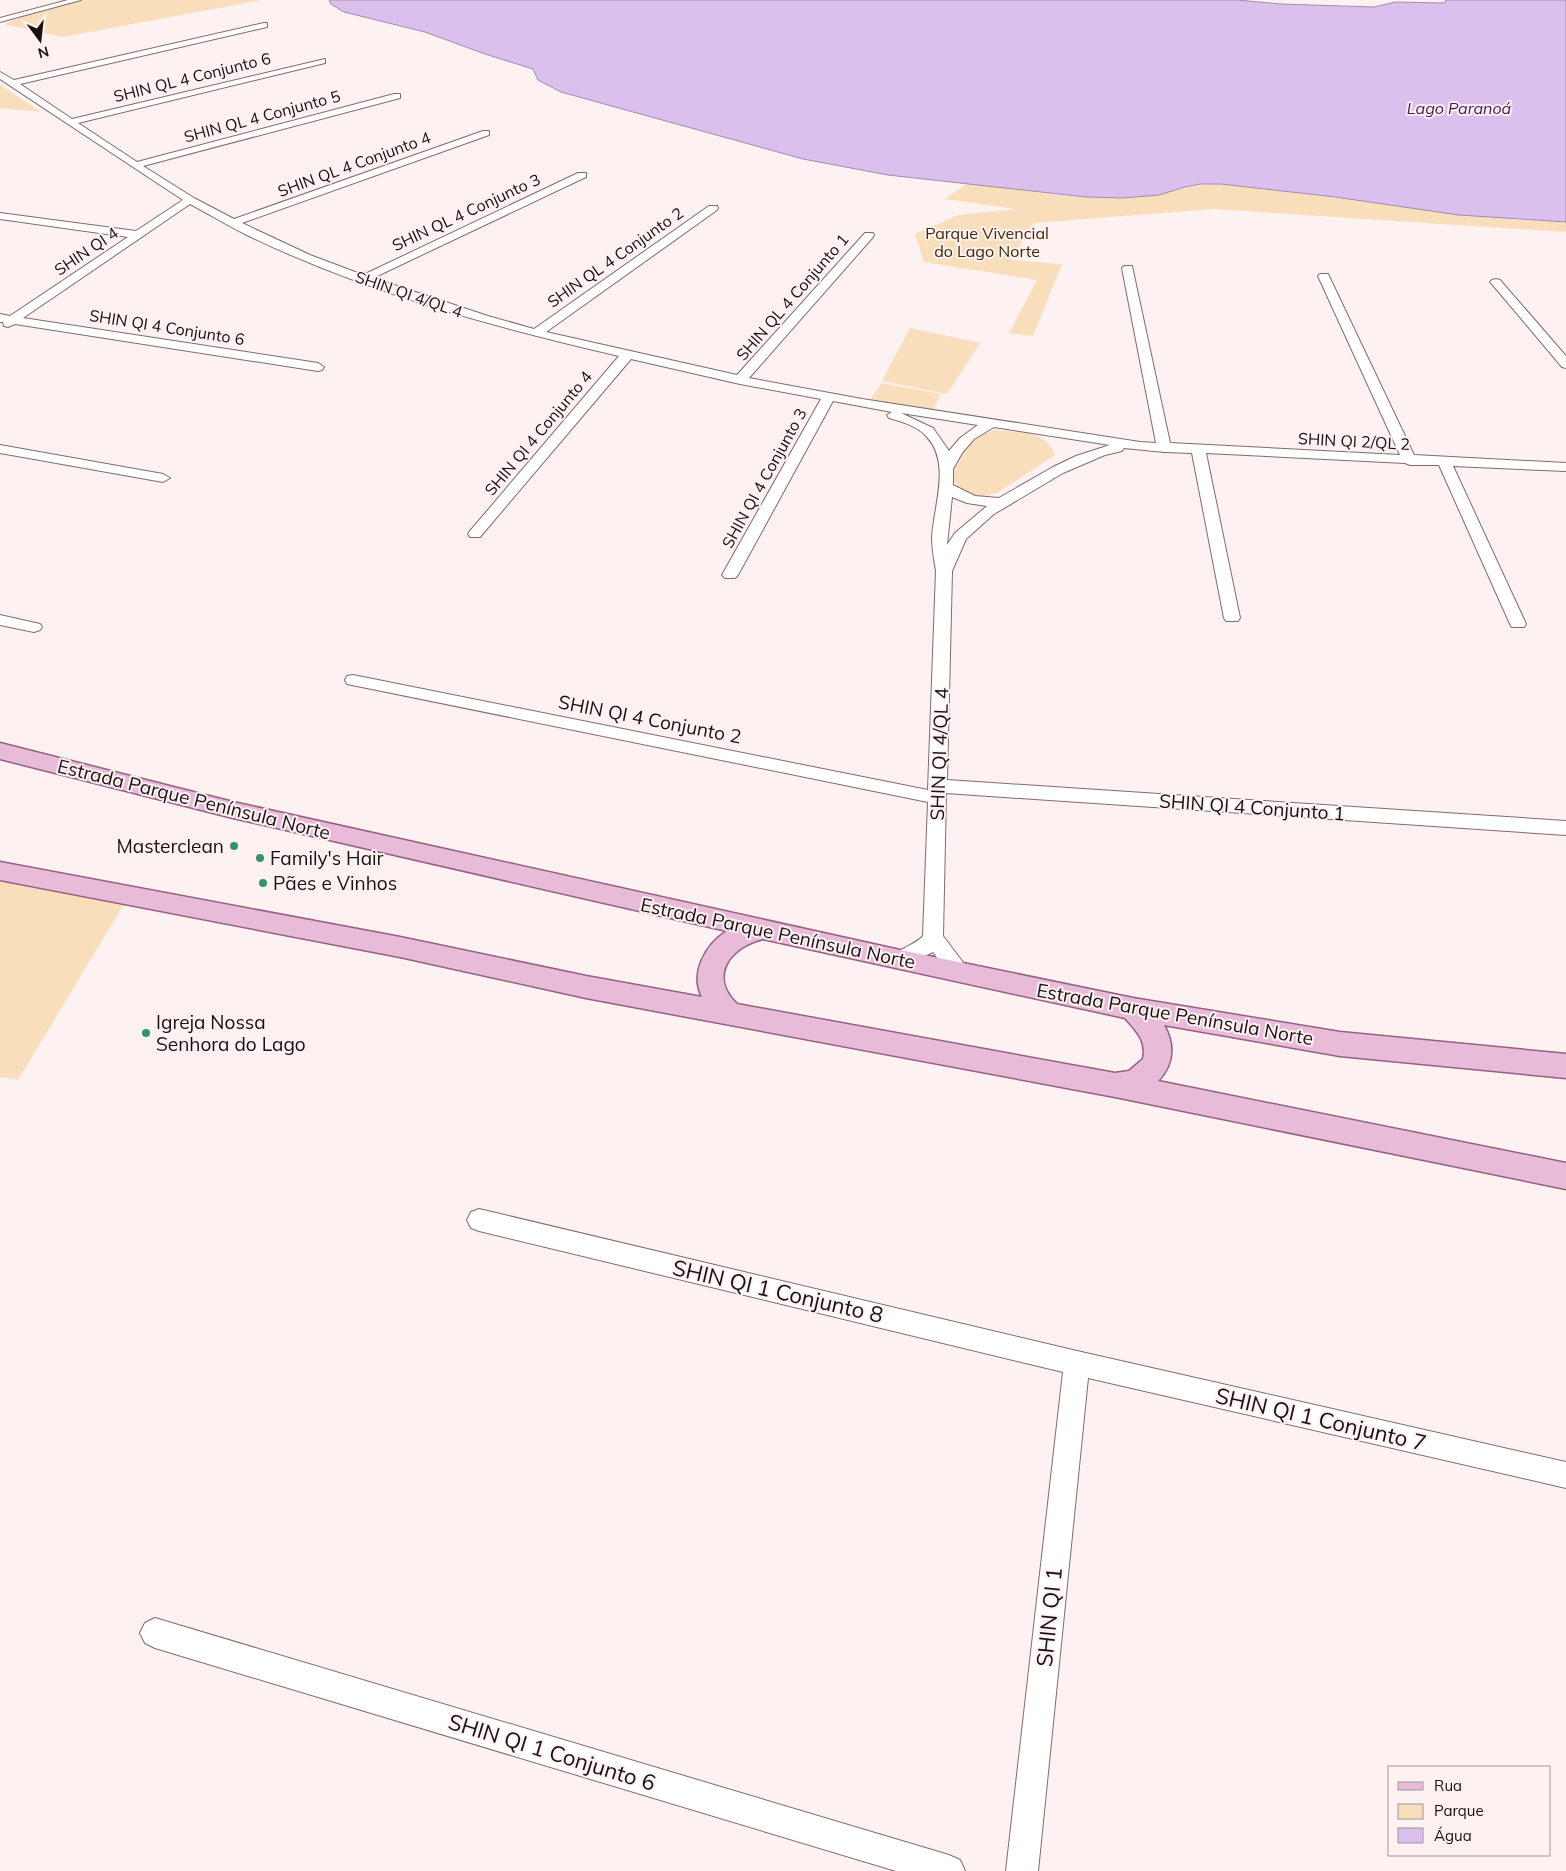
<svg xmlns="http://www.w3.org/2000/svg" width="1566" height="1871" font-family="Mulish,sans-serif">
<style>
.green{fill:#f9debc}
.water{fill:#dbc0ee;stroke:#a18bac}
.lines{fill:none;stroke-linecap:round;stroke-linejoin:round}
.minor-casing{stroke:#836a6c;stroke-width:2}
.major-casing{stroke:#966181;stroke-width:3}
.minor{fill:#fff;fill-rule:evenodd}
.major{fill:#e8bbd8;fill-rule:evenodd}
.poi-dot{fill:#32936d;stroke:#fdf1f2;stroke-width:2}
.labels{text-anchor:middle;stroke-width:4;stroke-linejoin:round;paint-order:stroke}
.far-street-label{font-size:16px;fill:#1a1011;stroke:#fdf1f2}
.far-water-label{font-size:16px;font-style:italic;fill:#3d1a51;stroke:#fdf1f2}
.far-park-label{font-size:16px;fill:#3f2803;stroke:#fdf1f2}
.street-label{font-size:19px;fill:#1a1011;stroke:#fdf1f2}
.poi-label{font-size:19px;fill:#1a1011;stroke:#fdf1f2;text-anchor:start}
.near-street-label{font-size:22px;fill:#1a1011;stroke:#fdf1f2}
</style>
<rect width="100%" height="100%" fill="#fdf1f2"/>
<path class="green" d="M85,0H262L63,37L3,24L40,11Z
M0,85L41,112L0,108Z
M968,183C1019,189 1072,200 1124,198C1157,197 1187,184 1221,184L1519,220L1566,222V232L1214,209L1034,223L1011,260L1062,264L1033,336L1009,333L1037,280L924,262L915,234L958,215L1017,209L945,199Z
M910,328L980,343L947,394L882,381Z
M881,383L941,394L933,410L870,400Z
M995,430C1019,433 1045,429 1055,455L997,493L977,497L962,493L954,480L955,462L975,436Z
M0,881L124,904L18,1080L0,1077Z"/>
<path class="water" d="M329,0H1238L1280,4L1374,7L1395,2L1444,3L1446,0H1566V222L1459,215L1335,197L1221,184H1201L1185,187L1159,195L1123,198L1086,197L888,175L803,159L561,92L538,80L533,69L485,54L425,32L344,12L331,4Z"/>
<g class="lines">
<defs>
<path id="minor" d="M68,0H81L0,22V18Z
M264,23H267V27L20,84L72,119L325,59V63L78,123L137,162L394,94H400V98L143,166L194,198L234,219L483,131H489V135L242,223L310,255L363,275L578,173H586V177L373,278L488,316L534,329L709,206H717L718,208L717,210L546,332L737,375L865,233H873L874,235L873,237L749,378L862,399L1140,442L1156,443L1122,268L1124,266H1132L1170,443L1400,455L1318,276L1320,274H1328L1414,455L1566,463V471L1453,466L1526,624L1524,627H1512L1510,624L1439,465H1410L1405,463L1206,453L1240,618L1238,621H1226L1224,618L1192,453L1164,452L1124,448L1122,451L1105,455L1063,473L994,514L966,539L952,571L947,780L1566,821V835L946,793L943,936L971,973L968,979C951,984 942,964 933,952L900,968L893,966L890,960C896,949 914,946 923,936L928,802L347,684L345,680L347,676L353,675L928,790L936,571C934,559 932,549 932,537C934,505 951,463 927,437C918,426 902,422 889,418L887,415L892,412L833,401L738,575L735,578H725L722,575L821,399L740,384L631,359L480,537H470L468,534L470,531L619,356C494,327 368,293 251,237C230,227 211,215 190,204L23,318L318,363L324,367L322,370L318,371L15,324L8,327L4,326L3,322H0V314L10,316L128,237L0,219V213L136,231L183,200L0,79V72L14,80ZM901,413L978,425L960,438L949,451L933,428ZM994,427L1110,445L1076,456L1053,467L999,498L975,496L953,485V469L962,453L974,439ZM952,497L967,503L987,506L955,533L947,545Z
M1496,279L1500,280L1566,356V368L1562,367L1492,284L1490,282L1492,280Z
M0,445L163,474L170,478L163,482L0,453Z
M0,615L40,624L42,627L40,630L34,632L0,625Z
M479,1209L1077,1351L1566,1462V1488L1088,1378L1038,1871H1006L1063,1372L479,1231L471,1228L467,1220L471,1212Z
M155,1618L949,1855L960,1860L965,1871H896L155,1648L145,1643L140,1633L145,1623Z"/>
<path id="major" d="M0,743L233,802L900,950L1133,998L1340,1032L1566,1054V1078L1340,1056L1164,1025C1175,1045 1174,1064 1158,1081L1566,1163V1189L1115,1097L586,998L400,957L0,880V862L400,937L586,976L702,997C690,973 705,945 727,931L233,818L0,759ZM763,939L1125,1018C1136,1031 1147,1040 1143,1059L1129,1071L1115,1073L737,1004C708,976 730,947 763,939Z"/>
</defs>
<use href="#minor" class="minor-casing"/>
<use href="#major" class="major-casing"/>
<use href="#minor" class="minor"/>
<use href="#major" class="major"/>
</g>
<g class="poi-dot">
<circle cx="234" cy="846" r="5"/>
<circle cx="260" cy="858" r="5"/>
<circle cx="263" cy="883" r="5"/>
<circle cx="146" cy="1033" r="5"/>
</g>
<g class="labels">
<g class="far-street-label">
<text transform="translate(192 77) rotate(-14)" y="6">SHIN QL 4 Conjunto 6</text>
<text transform="translate(262 116) rotate(-15)" y="6">SHIN QL 4 Conjunto 5</text>
<text transform="translate(354 164) rotate(-20)" y="6">SHIN QL 4 Conjunto 4</text>
<text transform="translate(466 212) rotate(-25)" y="6">SHIN QL 4 Conjunto 3</text>
<text transform="translate(86 251) rotate(-34)" y="6">SHIN QI 4</text>
<text transform="translate(615 257) rotate(-35)" y="6">SHIN QL 4 Conjunto 2</text>
<text transform="translate(409 294) rotate(19)" y="6">SHIN QI 4/QL 4</text>
<text transform="translate(792 297) rotate(-49)" y="6">SHIN QL 4 Conjunto 1</text>
<text transform="translate(167 327) rotate(9)" y="6">SHIN QI 4 Conjunto 6</text>
<text transform="translate(538 433) rotate(-50)" y="6">SHIN QI 4 Conjunto 4</text>
<text transform="translate(1354 441) rotate(3)" y="6">SHIN QI 2/QL 2</text>
<text transform="translate(764 478) rotate(-61)" y="6">SHIN QI 4 Conjunto 3</text>
</g>
<g class="far-water-label">
<text x="1459" y="114">Lago Paranoá</text>
</g>
<g class="far-park-label">
<text x="987" y="239">Parque Vivencial<tspan x="987" dy="18">do Lago Norte</tspan></text>
</g>
<g class="street-label">
<text transform="translate(650 719) rotate(11)" y="7">SHIN QI 4 Conjunto 2</text>
<text transform="translate(939 754) rotate(-88)" y="7">SHIN QI 4/QL 4</text>
<text transform="translate(194 799) rotate(14)" y="7">Estrada Parque Península Norte</text>
<text transform="translate(1252 807) rotate(4)" y="7">SHIN QI 4 Conjunto 1</text>
<text transform="translate(778 933) rotate(12)" y="7">Estrada Parque Península Norte</text>
<text transform="translate(1175 1014) rotate(10)" y="7">Estrada Parque Península Norte</text>
</g>
<g class="poi-label">
<text x="224" y="853" text-anchor="end">Masterclean</text>
<text x="270" y="865">Family's Hair</text>
<text x="273" y="890">Pães e Vinhos</text>
<text x="156" y="1029">Igreja Nossa<tspan x="156" dy="22">Senhora do Lago</tspan></text>
</g>
<g class="near-street-label">
<text transform="translate(778 1291) rotate(13)" y="8">SHIN QI 1 Conjunto 8</text>
<text transform="translate(1321 1419) rotate(13)" y="8">SHIN QI 1 Conjunto 7</text>
<text transform="translate(1049 1617) rotate(-84)" y="8">SHIN QI 1</text>
<text transform="translate(552 1752) rotate(17)" y="8">SHIN QI 1 Conjunto 6</text>
</g>
</g>
<rect x="1388" y="1766" width="162" height="90" fill="#fdf1f2" stroke="#a29798"/>
<rect x="1398" y="1782" width="25" height="8" fill="#e8bbd8" stroke="#a29798"/>
<text x="1434" y="1791" font-size="15" fill="#1a1011">Rua</text>
<rect x="1398" y="1804" width="25" height="15" fill="#f9debc" stroke="#a29798"/>
<text x="1434" y="1816" font-size="15" fill="#1a1011">Parque</text>
<rect x="1398" y="1828" width="25" height="15" fill="#dbc0ee" stroke="#a29798"/>
<text x="1434" y="1841" font-size="15" fill="#1a1011">Água</text>
<g transform="translate(40 40) rotate(165)" stroke="#fdf1f2" stroke-width="4" paint-order="stroke">
<path d="M0-4L9 19L0 12L-9 19Z" fill="#1a1011"/>
<text y="-8" font-size="14" font-weight="bold" text-anchor="middle" fill="#1a1011">N</text>
</g>
</svg>
